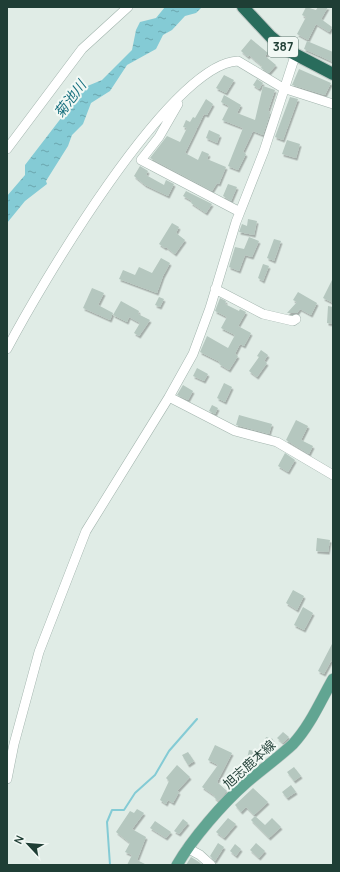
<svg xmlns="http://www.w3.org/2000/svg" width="340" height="872" font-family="Manrope,'Noto Sans JP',sans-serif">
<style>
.water{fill:url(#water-ripples)}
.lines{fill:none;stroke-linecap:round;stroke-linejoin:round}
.stream{stroke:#84cbd5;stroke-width:2}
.building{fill:#b5c7bf;filter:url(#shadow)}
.minor-casing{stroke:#a2b4ad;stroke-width:10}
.major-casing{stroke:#c0c9c6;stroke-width:12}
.highway-casing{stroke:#c0c9c6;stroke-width:14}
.minor{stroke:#fff;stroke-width:9}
.major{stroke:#61a592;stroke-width:11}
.highway{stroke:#296c5c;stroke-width:12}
.labels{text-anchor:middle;stroke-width:4;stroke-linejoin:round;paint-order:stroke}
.shield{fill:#f1f8f4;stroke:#5e766e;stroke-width:1}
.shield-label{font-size:12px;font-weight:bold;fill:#1f3e35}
.street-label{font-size:13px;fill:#1f3e35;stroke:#f1f8f4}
.water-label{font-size:14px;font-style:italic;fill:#166f7e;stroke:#f1f8f4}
</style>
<defs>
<pattern id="water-ripples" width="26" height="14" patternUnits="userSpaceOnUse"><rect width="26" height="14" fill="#84cbd5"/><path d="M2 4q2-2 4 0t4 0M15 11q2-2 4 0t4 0" fill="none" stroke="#6ba6ae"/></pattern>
<filter id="shadow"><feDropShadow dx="1.5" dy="2.5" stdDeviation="0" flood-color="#0004"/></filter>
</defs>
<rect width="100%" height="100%" fill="#e0ece6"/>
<path class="water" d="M165,7H202L196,13L185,16L172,30L163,35L156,49L127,65L110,91L91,103L83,124L72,135L68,146L46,181L47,184L25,201L7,223V196L25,175V165L85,87L102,80L132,50L136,30L140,22L156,18Z"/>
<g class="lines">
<path class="stream" d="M110,865L107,822L112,810H124L135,793L155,775L169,751L197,719"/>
</g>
<path class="building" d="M306,7L316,10L318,7H328L321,19L332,27L329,32L316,24L308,40L297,34L306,17L302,15Z
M251,39L268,53L265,56L276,65L269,73L261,68L262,66L249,55L248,57L241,51Z
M307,41L333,52V62L304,49Z
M299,69L331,83L325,95L292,85Z
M224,75L234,80L226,93L216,88Z
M257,79L263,83L259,89L253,85Z
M263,86L275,90L268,111L270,112L269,117L263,135L253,131L243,152L246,154L238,170L228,166L243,128L222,120L229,106L221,102L224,95L241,105L237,113L255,120Z
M290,97L298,99L283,140L275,137Z
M206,99L213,104L207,115L204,114L185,153L198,160L202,151L209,154L207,159L226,167L219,184L217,183L212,191L150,158L167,136L180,142L187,128L183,127L186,120L190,122L193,117L195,118Z
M209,130L220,135L217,143L206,138Z
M287,140L300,144L296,158L282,154Z
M140,166L148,171L146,175L164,185L166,180L174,184L168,196L145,185L134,176Z
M228,184L237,187L231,201L223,196Z
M186,191L212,204L206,213L191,203L192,201L183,196Z
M248,219L257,221L254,235L239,232L242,224L247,226Z
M172,223L179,227L176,233L185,240L175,254L166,247L165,248L159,244Z
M249,237L259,241L252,257L245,255L239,271L229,267L235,247L244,249Z
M274,239L281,241L274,261L267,258Z
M161,258L170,263L163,276L157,293L119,279L123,270L135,275L139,267L152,273Z
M263,264L269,266L263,281L258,278Z
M333,278V303L323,298Z
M92,288L104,293L98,305L113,313L110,320L83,308Z
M298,292L317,303L311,315L300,309L297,313H287L297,302L293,300Z
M159,297L164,299L160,307L155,305Z
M220,298L226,301L225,304L239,311L240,309L246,312L238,326L251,333L244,346L240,344L235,354L238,356L229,370L219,364L220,362L200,352L207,336L228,348L235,335L221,328L227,317L215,311Z
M121,301L139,311L138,314L150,320L139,336L134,333L140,323L129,317L127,322L113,315Z
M328,306L333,307V324L327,323Z
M261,350L268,355L264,361L267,363L257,377L249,371L259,357L257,356Z
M197,368L208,374L204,381L193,376Z
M224,383L232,387L225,402L217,398Z
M183,385L193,391L188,400L177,395Z
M212,405L218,408L215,414L209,411Z
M239,415L272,424L269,434L236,425Z
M296,420L308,426L301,440L313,446L309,454L286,440Z
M285,453L295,460L288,472L278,466Z
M317,538L330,540L328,552L316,551Z
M293,590L304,596L297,610L286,603Z
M303,607L313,613L304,630L294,625Z
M333,642V662L331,661L324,674L318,671Z
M283,732L289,737L283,743L277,738Z
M266,737L273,739L270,748L263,746Z
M215,745L232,753L217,782L227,791L218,801L214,797L215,796L202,787L218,765L208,760Z
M249,750L257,751L256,760L247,759Z
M188,752L194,761L188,765L182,755Z
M177,765L190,777L177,791L179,792L173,803L168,800L166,804L160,800L169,781L166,778Z
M294,767L301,776L294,781L287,772Z
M291,785L296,792L287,798L282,792Z
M253,788L268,802L254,815L246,807L241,812L235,805Z
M137,809L144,813L132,829L146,837L137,860L147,865H127L132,855L125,852L130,843L116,832L130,811L134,813Z
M255,816L265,825L272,818L281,827L269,838L251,820Z
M228,818L236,824L224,838L216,832Z
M183,819L188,823L179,834L174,831Z
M155,821L171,832L166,838L150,828Z
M218,843L224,847L215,861L210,856Z
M256,843L265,851L259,858L250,850Z
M235,844L241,849L236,856L230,851Z
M191,857L199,862L202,865H186Z"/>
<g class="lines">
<defs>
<path id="minor" d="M295,56L264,151L236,222L210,308L193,354L169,397L235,431L277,442L333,475
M178,104L159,137L141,160L240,212
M7,149L82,49L128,7
M215,289L263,314L293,321L296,319
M7,349C38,290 170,63 238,61L283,88L333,104
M7,779L14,744L39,652L86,531L169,397
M187,848L200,855L211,865"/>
<path id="major" d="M177,865C192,839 223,803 246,783C261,770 278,758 293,744C310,726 321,700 333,679"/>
<path id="highway" d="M243,7L271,37L287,50L333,74"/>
</defs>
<use href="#minor" class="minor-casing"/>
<use href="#major" class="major-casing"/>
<use href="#highway" class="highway-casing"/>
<use href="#minor" class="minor"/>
<use href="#major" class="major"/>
<use href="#highway" class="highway"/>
</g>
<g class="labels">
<rect class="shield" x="268" y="37" width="30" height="20" rx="3"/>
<g class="shield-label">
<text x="283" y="51">387</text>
</g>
<g class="street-label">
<text transform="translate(249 764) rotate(-42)" y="5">旭志鹿本線</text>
</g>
<g class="water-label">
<text transform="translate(70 99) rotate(-53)" y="5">菊池川</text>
</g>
</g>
<rect width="340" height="872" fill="none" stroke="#1f3e35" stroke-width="16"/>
<g transform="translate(28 844) rotate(296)" stroke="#f1f8f4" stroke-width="3" paint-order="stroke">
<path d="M0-3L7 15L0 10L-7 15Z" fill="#1f3e35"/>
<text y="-6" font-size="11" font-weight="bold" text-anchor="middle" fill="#1f3e35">N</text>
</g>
</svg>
